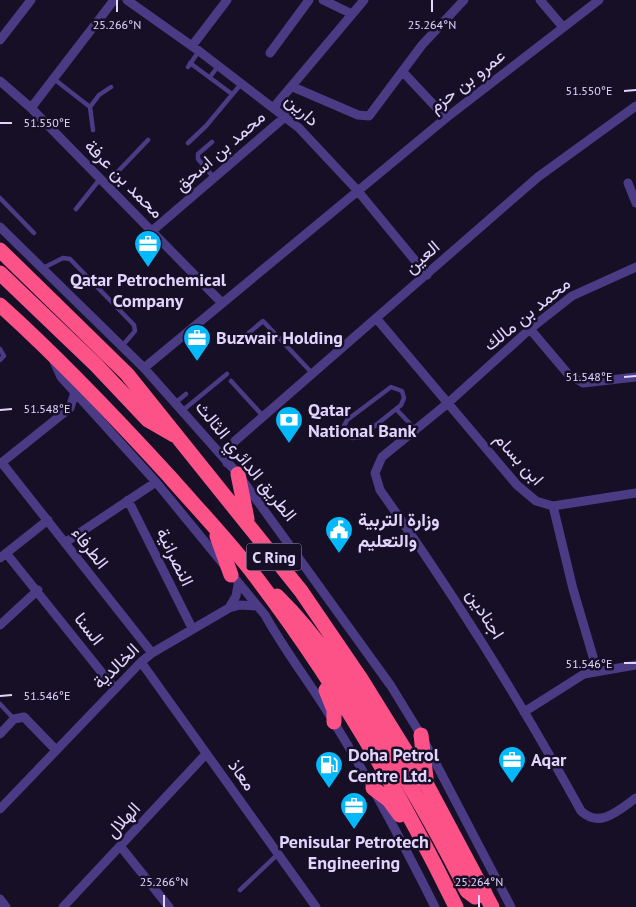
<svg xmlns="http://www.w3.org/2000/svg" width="636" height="907" font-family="'PT Sans',Vazirmatn,sans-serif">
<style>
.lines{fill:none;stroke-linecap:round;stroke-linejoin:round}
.lane{stroke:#4a3b84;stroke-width:4.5}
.street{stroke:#4a3b84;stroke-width:9}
.highway{stroke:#fc5287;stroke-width:15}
.ticks{fill:none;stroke:#e1d5fe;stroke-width:2}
.labels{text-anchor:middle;stroke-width:5;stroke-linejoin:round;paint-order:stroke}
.shield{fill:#170f26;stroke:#a49abd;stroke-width:1}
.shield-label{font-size:16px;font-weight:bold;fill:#e1d5fe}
.street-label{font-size:18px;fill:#e1d5fe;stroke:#170f26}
.poi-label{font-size:18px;font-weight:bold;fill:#e1d5fe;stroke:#170f26;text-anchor:start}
.ticks-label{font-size:12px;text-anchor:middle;fill:#e1d5fe;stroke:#170f26;stroke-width:5;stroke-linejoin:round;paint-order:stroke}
</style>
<rect width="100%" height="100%" fill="#170f26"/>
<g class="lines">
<path class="lane" d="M190,63L232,94
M188,67L199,51
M210,77L219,65
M54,79L90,107L93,130
M90,107L99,95L111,87
M212,142L198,154V159L214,178
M188,143L206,126L241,84
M106,184L148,140
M0,198L34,233
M76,209L100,179
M43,268L63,258L70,259L134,325L135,331L122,346
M238,342L263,321L312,373
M0,349L4,356L0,360
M231,381L263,416
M391,387L402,391L404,398L401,405L361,437L352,438L346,435L344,426L347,420Z
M175,403L186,394
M396,409L416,430
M182,411L227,374
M0,704L14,719
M240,890L278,854"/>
<path class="street" d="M127,0L199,51L299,128L357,190L427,275
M323,0L352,14
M540,0L563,27
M0,40L31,0
M192,46L227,0
M270,53L309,0
M403,72L446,118
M0,81L31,108L222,303
M293,87L358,115L369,116L422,45L464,0
M274,107L364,0
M31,108L114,0
M628,183L636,203
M0,227L144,368L238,474L391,686L421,735L511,907
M152,231L286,116
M636,267L572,296L530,329L448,403L382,457L375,473L380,490C453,593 520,700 581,811C600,829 619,810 636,798
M376,318L517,485L536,501L553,506L573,589L597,670
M530,329L568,374L583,383L636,377
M52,357L61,377L156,482L265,615C286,653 313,687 335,724C371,783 404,845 435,907
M144,368L446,118L599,0
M2,463L152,653
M227,463L230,449L235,441L538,177L636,106
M0,464L70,408L75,392
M128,500L192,628
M553,506L636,493
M66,542L156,482
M6,553L115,689
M0,558L48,520
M229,608L236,596L238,585
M0,625L38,590
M141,662L316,907
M524,712L584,674L636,665
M0,734L14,719L24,717L56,750
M0,809L141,662L152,653L229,608L240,605L257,606
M121,847L169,907
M0,899L6,907
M63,907L206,754"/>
<path class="highway" d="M0,250L127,374L301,591L361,679L428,787L492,907
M0,273L96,365L148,420L174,435
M0,305C60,359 115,417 169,476C196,507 224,536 249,568C330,673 398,788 456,907
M238,474L247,519
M217,536L231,575
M277,596C321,639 352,690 384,742C413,791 442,840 467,891L475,897L485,893
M326,690L334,710V722
M421,735L426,778
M373,788L389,800L400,815"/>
</g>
<path class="ticks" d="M117,0V12M432,0V12M624,91L636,90M0,123H12M624,377L636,376M0,410L12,409M624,663H636M0,696L12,695M164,895V907M479,895V907"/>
<defs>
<symbol id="office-pin" viewBox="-11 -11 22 30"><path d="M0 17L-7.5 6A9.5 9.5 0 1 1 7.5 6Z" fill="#04b9fb" stroke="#170f26"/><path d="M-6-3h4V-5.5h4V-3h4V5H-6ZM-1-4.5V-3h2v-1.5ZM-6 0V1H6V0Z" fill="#fff"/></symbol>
<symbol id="bank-pin" viewBox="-11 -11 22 30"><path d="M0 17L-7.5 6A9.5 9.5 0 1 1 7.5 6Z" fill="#04b9fb" stroke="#170f26"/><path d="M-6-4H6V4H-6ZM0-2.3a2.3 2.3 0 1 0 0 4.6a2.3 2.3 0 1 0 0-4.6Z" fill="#fff"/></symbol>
<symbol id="civic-pin" viewBox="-11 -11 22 30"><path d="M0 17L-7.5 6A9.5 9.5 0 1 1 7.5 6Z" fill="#04b9fb" stroke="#170f26"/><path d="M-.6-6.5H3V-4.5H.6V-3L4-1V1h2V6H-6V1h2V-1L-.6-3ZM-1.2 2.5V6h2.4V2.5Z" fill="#fff"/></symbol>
<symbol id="fuel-pin" viewBox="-11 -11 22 30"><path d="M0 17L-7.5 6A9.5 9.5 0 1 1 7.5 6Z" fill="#04b9fb" stroke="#170f26"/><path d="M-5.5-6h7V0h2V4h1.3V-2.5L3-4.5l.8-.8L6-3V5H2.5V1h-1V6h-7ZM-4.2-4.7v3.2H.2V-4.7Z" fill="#fff"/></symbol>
</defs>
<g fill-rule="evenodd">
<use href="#office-pin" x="132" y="228" width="32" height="43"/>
<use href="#office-pin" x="181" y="322" width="32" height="43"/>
<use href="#bank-pin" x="273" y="404" width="32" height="43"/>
<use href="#civic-pin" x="323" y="514" width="32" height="43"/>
<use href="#office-pin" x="496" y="744" width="32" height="43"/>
<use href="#fuel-pin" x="313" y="749" width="32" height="43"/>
<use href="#office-pin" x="338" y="790" width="32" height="43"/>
</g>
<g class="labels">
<rect class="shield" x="246.5" y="543.5" width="55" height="27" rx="4"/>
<g class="shield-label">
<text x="274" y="563">C Ring</text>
</g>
<g class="street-label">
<text transform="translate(467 81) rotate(-38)" y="6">عمرو بن حزم</text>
<text transform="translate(302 110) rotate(42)" y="6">دارين</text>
<text transform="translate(220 151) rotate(-41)" y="6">محمد بن اسحق</text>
<text transform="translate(124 179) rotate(45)" y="6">محمد بن عرفة</text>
<text transform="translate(422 257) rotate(-41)" y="6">العين</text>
<text transform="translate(527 314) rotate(-39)" y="6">محمد بن مالك</text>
<text transform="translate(519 459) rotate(48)" y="6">ابن بسام</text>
<text transform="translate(246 461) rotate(51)" y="6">الطريق الدائري الثالث</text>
<text transform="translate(90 548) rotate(52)" y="6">الطرفاء</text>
<text transform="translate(175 557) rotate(64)" y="6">النصرانية</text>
<text transform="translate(485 614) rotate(58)" y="6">اجنادين</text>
<text transform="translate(89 629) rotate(52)" y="6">السنا</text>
<text transform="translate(116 666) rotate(-44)" y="6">الخالدية</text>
<text transform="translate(242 775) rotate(54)" y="6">معاذ</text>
<text transform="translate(123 820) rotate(-47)" y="6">الهلال</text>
</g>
<g class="poi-label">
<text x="148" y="286" text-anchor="middle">Qatar Petrochemical<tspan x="148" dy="21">Company</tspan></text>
<text x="216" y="344">Buzwair Holding</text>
<text x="308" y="416">Qatar<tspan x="308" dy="21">National Bank</tspan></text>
<text x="358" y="526">وزارة التربية<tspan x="358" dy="21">والتعليم</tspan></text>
<text x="348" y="761">Doha Petrol<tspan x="348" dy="21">Centre Ltd.</tspan></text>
<text x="531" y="766">Aqar</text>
<text x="354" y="848" text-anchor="middle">Penisular Petrotech<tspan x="354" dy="21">Engineering</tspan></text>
</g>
</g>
<g class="ticks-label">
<text x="117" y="29">25.266°N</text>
<text x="432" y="29">25.264°N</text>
<text x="589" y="95">51.550°E</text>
<text x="47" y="127">51.550°E</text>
<text x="589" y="381">51.548°E</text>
<text x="47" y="413">51.548°E</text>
<text x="589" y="668">51.546°E</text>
<text x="47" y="700">51.546°E</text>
<text x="164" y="886">25.266°N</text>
<text x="479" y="886">25.264°N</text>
</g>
</svg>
